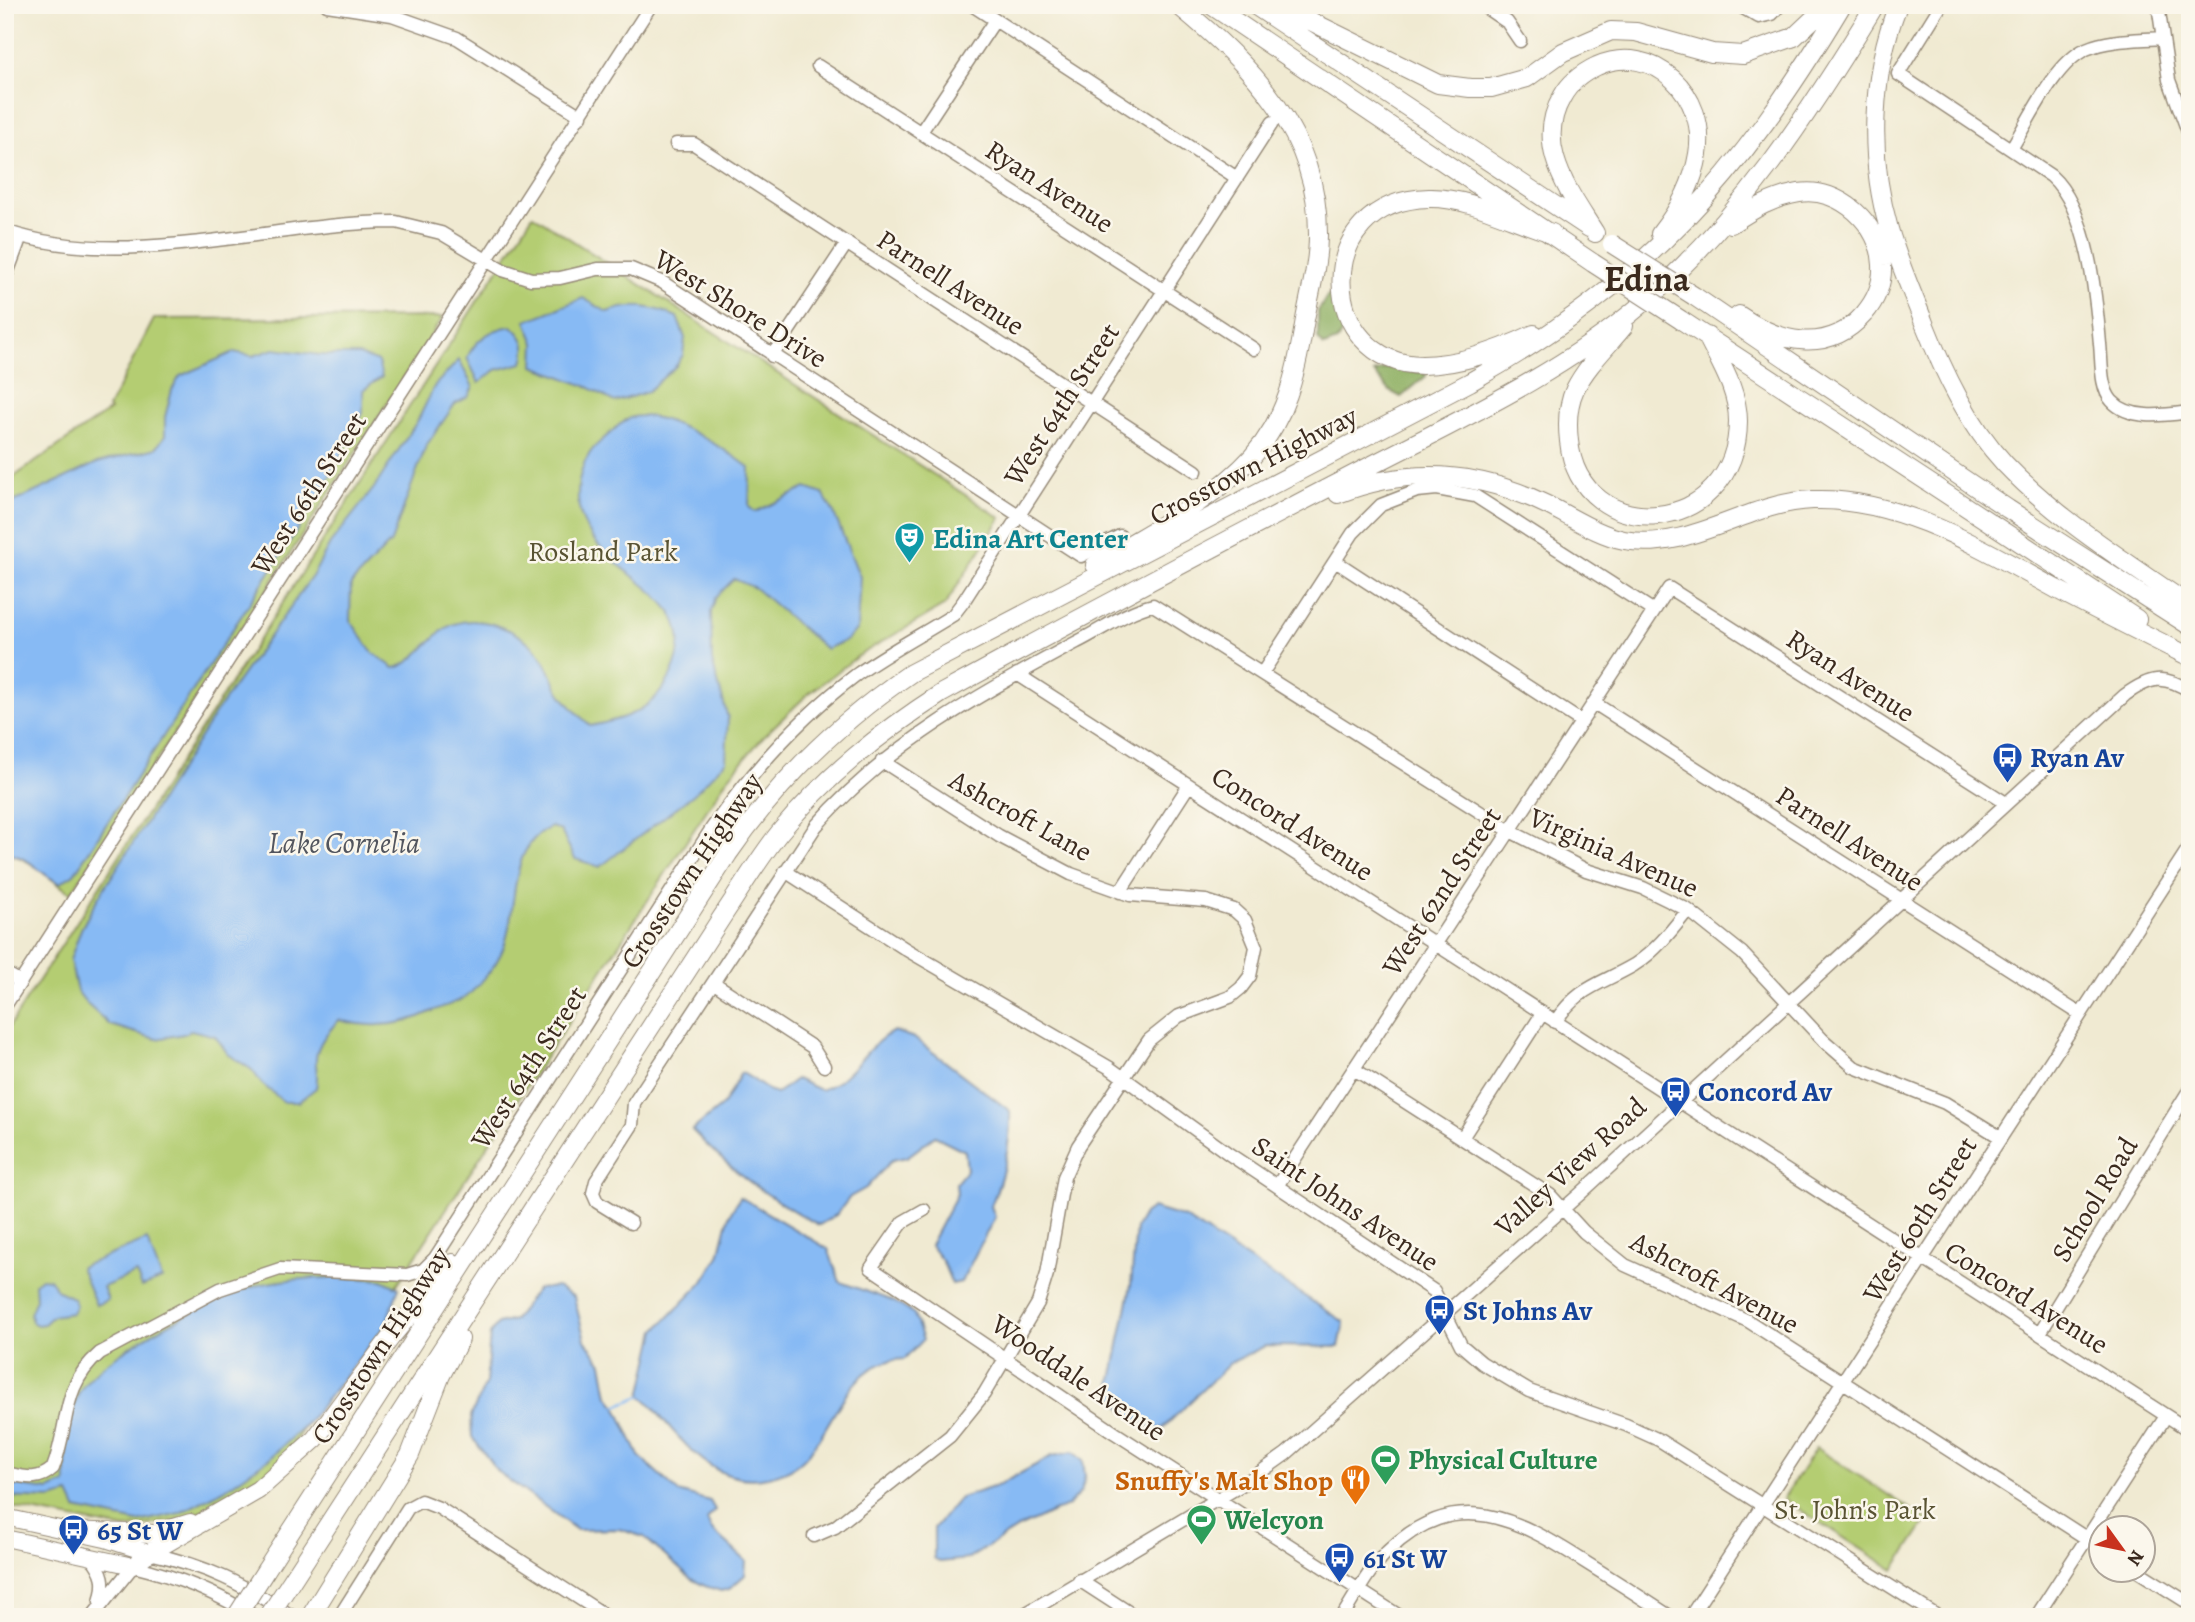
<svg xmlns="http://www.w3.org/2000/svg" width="2195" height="1622" font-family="Alegreya,serif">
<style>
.green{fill:#b4cd72;stroke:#787c48;stroke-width:2}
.forest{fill:#8fb064;stroke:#656d41;stroke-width:2}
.water{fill:#87baf4;stroke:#617289;stroke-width:2}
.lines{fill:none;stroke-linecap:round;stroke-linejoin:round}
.stream{stroke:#87baf4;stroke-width:2.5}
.minor-casing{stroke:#968a78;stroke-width:15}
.major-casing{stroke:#968a78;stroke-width:18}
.highway-casing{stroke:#968a78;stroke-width:20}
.minor{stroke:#fff;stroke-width:12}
.major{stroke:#fff;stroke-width:16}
.highway{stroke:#fff;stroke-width:18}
.highway-bridge-casing{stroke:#968a78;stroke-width:20;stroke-linecap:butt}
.highway-bridge{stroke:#fff;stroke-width:18}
.labels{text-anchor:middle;stroke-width:5;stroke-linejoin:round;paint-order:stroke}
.street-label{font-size:28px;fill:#3b2a1e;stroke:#fbf7ec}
.culture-label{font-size:28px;font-weight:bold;fill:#0d838f;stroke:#fbf7ec;text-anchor:start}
.park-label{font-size:28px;fill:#595333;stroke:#fbf7ec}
.transit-label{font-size:28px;font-weight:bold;fill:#164399;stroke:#fbf7ec;text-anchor:start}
.leisure-label{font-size:28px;font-weight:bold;fill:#27864d;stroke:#fbf7ec;text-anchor:start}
.food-label{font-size:28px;font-weight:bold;fill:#c56008;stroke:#fbf7ec;text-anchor:end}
.water-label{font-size:30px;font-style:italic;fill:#52555e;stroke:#fbf7ec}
.district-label{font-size:35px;font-weight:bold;fill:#3b2a1e;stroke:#fbf7ec}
</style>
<rect width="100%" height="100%" fill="#fbf7ec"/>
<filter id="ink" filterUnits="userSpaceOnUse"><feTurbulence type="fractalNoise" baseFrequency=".0143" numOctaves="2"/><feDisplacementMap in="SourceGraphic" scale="14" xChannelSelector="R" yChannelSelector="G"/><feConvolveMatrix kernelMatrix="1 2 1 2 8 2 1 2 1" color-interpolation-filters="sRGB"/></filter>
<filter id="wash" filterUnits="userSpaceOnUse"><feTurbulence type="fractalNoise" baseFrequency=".00686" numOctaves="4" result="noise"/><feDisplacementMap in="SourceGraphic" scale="28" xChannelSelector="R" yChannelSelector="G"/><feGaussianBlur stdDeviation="1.57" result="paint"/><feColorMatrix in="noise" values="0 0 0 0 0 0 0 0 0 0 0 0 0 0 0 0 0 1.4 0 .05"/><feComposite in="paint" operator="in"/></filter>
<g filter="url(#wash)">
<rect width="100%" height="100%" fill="#f0ead2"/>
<path class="green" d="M533,215L1001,518L945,605L858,656L807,695L763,737L727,779L280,1464L190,1518L125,1529L5,1506V1033Z
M443,317L71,893C47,878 34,859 5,853V483L110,410L108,408L154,319Z
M1816,1448L1927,1520L1894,1570L1783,1499Z"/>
<path class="forest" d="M1328,295L1336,296L1346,325L1337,341L1324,346L1318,339V311Z
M1393,366L1426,373V376L1401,397L1390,391L1374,373Z"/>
<path class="water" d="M583,298L607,312C632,303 653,306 677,317L685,338L683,355L676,366L647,392L615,402L588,387L534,366L535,343L526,321Z
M512,326C525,338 528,345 523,363L496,370L479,383L467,358C476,338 492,329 512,326Z
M274,349L321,355H359L378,362L382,377L363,390V413L323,490L74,874L60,883C36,873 37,859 5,853V506L97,463L156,448L165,436V417L172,390L180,376L234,352L253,356Z
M459,360L473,387L468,397L455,404L426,446L391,542L351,584L350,620L373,653L394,668C417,664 431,633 454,624C483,614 524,632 541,656C549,666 552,678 558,689C565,703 580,715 590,726C626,719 654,710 671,675C712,589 594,581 579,508C575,484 582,456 601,441C610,434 620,422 630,418C660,406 728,451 750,468L749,507L755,512L806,488L823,494L833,511L860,577L857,629L847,640L826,649L755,588L734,579L716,597L711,612L712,661L728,718L726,761L694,794L600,867L575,859L561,831L552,827C502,846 522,920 498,959C492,970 477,988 467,996C458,1003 443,1006 433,1011C403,1026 371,1029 339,1020C329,1031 317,1043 316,1059C315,1069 319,1074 316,1088L298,1102H284L262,1084L252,1070L228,1054L215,1036L191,1030L184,1034L156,1039L110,1025L88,1005L77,991L70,960L81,929L96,901L218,709L313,575L330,544L374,488L418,420L435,385Z
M894,1031L914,1038L1010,1111C1011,1144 1003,1176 991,1206L995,1217L961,1282L952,1284L943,1262L930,1245L957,1194L956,1183L967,1170L965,1151L935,1136L907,1157L892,1160L866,1188L850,1197L836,1215L819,1225C772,1201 728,1168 692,1130L723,1105L741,1073C755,1078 762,1089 776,1094L796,1079L820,1090C856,1078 862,1047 894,1031Z
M740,1197L828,1249L840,1282L893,1301L914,1314L923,1340L905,1359C836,1360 833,1453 784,1472C730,1493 700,1462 666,1423C657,1413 653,1404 641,1396L656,1330L702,1283L719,1256L729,1216Z
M1152,1208L1185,1218L1344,1322L1339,1347L1265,1346L1230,1363L1162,1429C1142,1427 1117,1410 1110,1390L1131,1285L1136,1228L1144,1214Z
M147,1240L162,1279L142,1287L136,1273L103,1287L108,1300L96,1305L80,1267Z
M343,1277L382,1280L399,1288L385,1326L309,1421L271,1457L224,1490L180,1513L138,1522L76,1509L69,1494L51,1499L5,1497V1484L49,1490L66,1483C65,1458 68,1405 84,1385C111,1349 224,1291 268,1283C293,1278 318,1278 343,1277Z
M41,1278L49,1279L58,1291L73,1298L76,1305L72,1313L53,1316L44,1324L37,1325L32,1322L30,1314L36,1299L35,1283Z
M557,1287L574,1297L585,1340L602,1363L608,1396L616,1406L639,1456L678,1492L710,1501L715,1510L707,1520L711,1529L746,1561L745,1575L729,1589L721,1591L705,1586L691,1579L644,1537L619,1529L577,1530L498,1472L472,1437L471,1416L486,1383L490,1334L498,1324L514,1320L537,1289Z
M1073,1452L1083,1461L1085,1476L1081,1492L1067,1506L1018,1528L968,1559L940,1562L934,1558V1528L960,1498L999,1485L1052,1456Z"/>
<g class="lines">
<path class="stream" d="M616,1406L641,1396"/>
</g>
</g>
<g filter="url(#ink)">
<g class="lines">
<defs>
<path id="minor" d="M327,5L392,15L457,38L581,116
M972,5L1237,178
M1482,5L1507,22L1520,41
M1738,5L1759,17L1772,14L1780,5
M1941,5L1898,74L2051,176C2088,209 2096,296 2100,344C2102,362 2100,388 2112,401C2130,421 2166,415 2190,412
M2158,5L2169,80L2190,137
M818,66L1254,349
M921,132L995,20
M676,144H694L1196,471
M2011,149C2029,120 2055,63 2086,49C2109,39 2138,40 2162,38
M5,231C126,273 270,222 396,222L441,233L503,270L531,279L560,278L598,269H631L662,282L1081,556L1120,536
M5,279L21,236
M772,356L847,243
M1335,561L1582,722
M1263,672L1353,533L1381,505L1417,491L1437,489L1475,496L1654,611
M1017,674L2190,1431
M1594,703L2080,1014
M785,871L907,950L1110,1068L1229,1154L1434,1291L1461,1345L1482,1363L1529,1391L1626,1425L1659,1440L1939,1617
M1120,892L1189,785
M5,973L21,982
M714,983L812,1047L824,1066
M5,1006L651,5
M1555,1022C1579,986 1600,985 1634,965C1656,951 1672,930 1688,910
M1354,1069L1550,1195L1584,1232L1625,1265L1748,1321L2100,1547
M1462,1138L1542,1014
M1277,1186L1669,588L2006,803
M924,1210L903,1222L871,1268L1115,1433L1401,1617
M631,1223L597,1202L593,1193L596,1181L632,1125L634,1103L816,826C887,745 983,692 1077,642C1101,630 1127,611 1153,605L1510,831L1586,870L1643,888L1688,910L1742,953L1823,1040L1854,1067L1945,1103L2000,1137
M2040,1333C2090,1252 2139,1170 2190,1089
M5,1473C24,1477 38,1482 53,1468C70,1424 60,1387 100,1353L220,1289L280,1269L407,1275L423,1270L435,1258L712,828C753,770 799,718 856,675C887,653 921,635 953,615L963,602L1273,122
M814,1536L835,1527L950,1436L984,1394L1038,1303L1047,1274L1064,1177L1078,1146L1149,1040L1179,1016L1230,997L1241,988L1250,976L1256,947L1245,920L1234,910L1206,901L1130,895L1071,874L999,836L882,761
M149,1553C208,1566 243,1584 293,1617
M90,1555C104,1573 106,1581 100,1602
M2136,1570L2190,1604
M1079,1580L1136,1617
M92,1617L133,1566C178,1577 216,1592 255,1617
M339,1617L408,1508L421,1501L439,1508L608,1617
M1020,1617L1248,1481L1286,1454L1580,1194L2125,695C2150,677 2163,674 2190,691
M1342,1617C1356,1595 1369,1569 1388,1551C1456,1485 1518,1519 1585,1562C1614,1580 1642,1598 1671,1617
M1690,1617L2190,846
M2036,1617L2166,1416"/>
<path id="major" d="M5,1517L105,1539L149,1553
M5,1538L133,1566L149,1553"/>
<path id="highway" d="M1211,5L1593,263
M1254,5L1589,228
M1278,5L1438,84L1470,88H1491L1527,78L1563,52L1611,31L1636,32L1712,53L1743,55L1794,37L1828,5
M1898,5C1871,74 1868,158 1889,229C1898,261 1912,292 1924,323C1944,373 1968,424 2005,464C2058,520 2127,562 2190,606
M1731,224C1752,210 1773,197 1799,193C1839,186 1881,225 1882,265C1883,285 1876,300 1864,314C1828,355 1779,343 1739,315
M1595,233C1580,209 1563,186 1555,158C1549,137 1551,116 1562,97C1570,82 1582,73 1597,66C1654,41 1708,96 1698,154C1693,185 1679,210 1660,234
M1694,296L2008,509L2190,626
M1681,320L2137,619
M1624,326C1608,346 1587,365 1575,389C1568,404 1567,424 1569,441C1580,549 1738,537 1738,421C1738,390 1720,363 1707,336
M1534,334C1500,350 1461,365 1422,365C1319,364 1308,201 1429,198C1470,197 1513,222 1552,233
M1338,494C1409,466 1478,471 1547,505C1570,516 1598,535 1624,540C1691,552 1747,502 1813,500C1900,497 1984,550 2058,590C2102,613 2146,635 2190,657
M1095,565C1149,531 1209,504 1252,457C1286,419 1296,374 1304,325C1309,296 1318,266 1318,236C1319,133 1252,66 1178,5
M66,1531L154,1534L190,1523
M149,1553L258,1490L315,1439L391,1337L453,1263
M266,1570L728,854C778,781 837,723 911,673L1470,382C1646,283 1739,177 1842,5
M289,1585L722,917C741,889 759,858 780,832C827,775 880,733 942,693C1077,619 1214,547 1351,476C1450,424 1557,377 1642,304C1740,220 1809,114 1875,5
M310,1617L410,1455L441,1375L460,1339"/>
</defs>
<use href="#minor" class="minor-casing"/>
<use href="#major" class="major-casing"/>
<use href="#highway" class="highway-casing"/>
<use href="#minor" class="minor"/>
<use href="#major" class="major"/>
<use href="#highway" class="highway"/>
<defs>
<path id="highway-bridge" d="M1612,244L1694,296
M1593,263L1681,320
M236,1617L266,1570
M268,1617L289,1585"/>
</defs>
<use href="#highway-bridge" class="highway-bridge-casing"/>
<use href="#highway-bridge" class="highway-bridge"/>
</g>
</g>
<defs>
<symbol id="theatre-pin" viewBox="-11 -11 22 30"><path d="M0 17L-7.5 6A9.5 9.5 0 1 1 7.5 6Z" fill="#0f9aa8" stroke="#fbf7ec"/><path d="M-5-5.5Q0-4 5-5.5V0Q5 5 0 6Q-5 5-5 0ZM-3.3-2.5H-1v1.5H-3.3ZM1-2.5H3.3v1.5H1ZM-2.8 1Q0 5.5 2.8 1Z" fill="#fff"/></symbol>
<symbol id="bus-pin" viewBox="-11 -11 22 30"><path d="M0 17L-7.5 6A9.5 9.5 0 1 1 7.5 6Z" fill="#1a4fb4" stroke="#fbf7ec"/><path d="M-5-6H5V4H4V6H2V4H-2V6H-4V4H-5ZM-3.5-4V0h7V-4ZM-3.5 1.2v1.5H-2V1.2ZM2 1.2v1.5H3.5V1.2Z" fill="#fff"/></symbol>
<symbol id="stadium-pin" viewBox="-11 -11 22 30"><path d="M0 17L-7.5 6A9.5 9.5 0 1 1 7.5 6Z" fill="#2e9e5b" stroke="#fbf7ec"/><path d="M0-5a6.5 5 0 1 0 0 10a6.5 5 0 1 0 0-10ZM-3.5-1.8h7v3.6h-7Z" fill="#fff"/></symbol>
<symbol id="restaurant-pin" viewBox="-11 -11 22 30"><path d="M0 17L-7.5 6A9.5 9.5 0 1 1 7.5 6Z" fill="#e8710a" stroke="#fbf7ec"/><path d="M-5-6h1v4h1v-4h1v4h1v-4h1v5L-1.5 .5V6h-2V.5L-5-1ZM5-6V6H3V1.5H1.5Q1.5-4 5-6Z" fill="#fff"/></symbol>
</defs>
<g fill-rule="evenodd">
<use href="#theatre-pin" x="892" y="520" width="35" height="47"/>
<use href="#bus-pin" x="1990" y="740" width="35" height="47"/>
<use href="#bus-pin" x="1658" y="1074" width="35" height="47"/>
<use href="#bus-pin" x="1422" y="1292" width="35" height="47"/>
<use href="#stadium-pin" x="1368" y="1442" width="35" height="47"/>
<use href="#restaurant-pin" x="1338" y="1462" width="35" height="47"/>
<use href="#stadium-pin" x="1184" y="1502" width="35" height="47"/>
<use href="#bus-pin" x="56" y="1512" width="35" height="47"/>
<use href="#bus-pin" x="1322" y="1540" width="35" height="47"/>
</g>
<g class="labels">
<g class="street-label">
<text transform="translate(1050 186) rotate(33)" y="10">Ryan Avenue</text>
<text transform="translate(951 282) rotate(33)" y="10">Parnell Avenue</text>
<text transform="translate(741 308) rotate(32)" y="10">West Shore Drive</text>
<text transform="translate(1061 404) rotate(-57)" y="10">West 64th Street</text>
<text transform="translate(1253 465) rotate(-27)" y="10">Crosstown Highway</text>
<text transform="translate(308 493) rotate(-57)" y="10">West 66th Street</text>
<text transform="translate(1851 675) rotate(33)" y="10">Ryan Avenue</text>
<text transform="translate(1021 815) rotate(29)" y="10">Ashcroft Lane</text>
<text transform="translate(1293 823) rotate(33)" y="10">Concord Avenue</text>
<text transform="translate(1850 838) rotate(33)" y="10">Parnell Avenue</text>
<text transform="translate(1614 852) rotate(24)" y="10">Virginia Avenue</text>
<text transform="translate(691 870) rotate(-56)" y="10">Crosstown Highway</text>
<text transform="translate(1441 891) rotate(-57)" y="10">West 62nd Street</text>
<text transform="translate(528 1067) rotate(-57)" y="10">West 64th Street</text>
<text transform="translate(1570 1166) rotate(-42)" y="10">Valley View Road</text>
<text transform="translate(2094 1199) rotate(-59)" y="10">School Road</text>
<text transform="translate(1346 1203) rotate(34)" y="10">Saint Johns Avenue</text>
<text transform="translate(1919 1219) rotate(-58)" y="10">West 60th Street</text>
<text transform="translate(1715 1282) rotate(28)" y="10">Ashcroft Avenue</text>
<text transform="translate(2027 1297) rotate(32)" y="10">Concord Avenue</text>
<text transform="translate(380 1345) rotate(-57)" y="10">Crosstown Highway</text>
<text transform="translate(1079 1377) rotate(34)" y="10">Wooddale Avenue</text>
</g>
<g class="culture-label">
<text x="933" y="548">Edina Art Center</text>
</g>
<g class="park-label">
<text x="603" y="561">Rosland Park</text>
<text x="1855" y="1519">St. John's Park</text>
</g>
<g class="transit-label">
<text x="2030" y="767">Ryan Av</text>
<text x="1698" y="1101">Concord Av</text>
<text x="1463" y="1320">St Johns Av</text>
<text x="97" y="1540">65 St W</text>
<text x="1363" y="1568">61 St W</text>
</g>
<g class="leisure-label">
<text x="1408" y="1469">Physical Culture</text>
<text x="1224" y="1529">Welcyon</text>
</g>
<g class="food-label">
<text x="1333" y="1490">Snuffy's Malt Shop</text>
</g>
<g class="water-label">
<text x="344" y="853">Lake Cornelia</text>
</g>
<g class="district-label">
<text x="1647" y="291">Edina</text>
</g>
</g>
<rect width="2195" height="1622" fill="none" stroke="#fbf7ec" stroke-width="28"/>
<g transform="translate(2122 1549) rotate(123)"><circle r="33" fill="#fbf7ec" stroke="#aea59a" stroke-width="2"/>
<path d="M0-5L12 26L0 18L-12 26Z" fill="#c8321e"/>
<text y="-10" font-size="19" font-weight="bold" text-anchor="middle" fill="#3b2a1e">N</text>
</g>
</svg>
